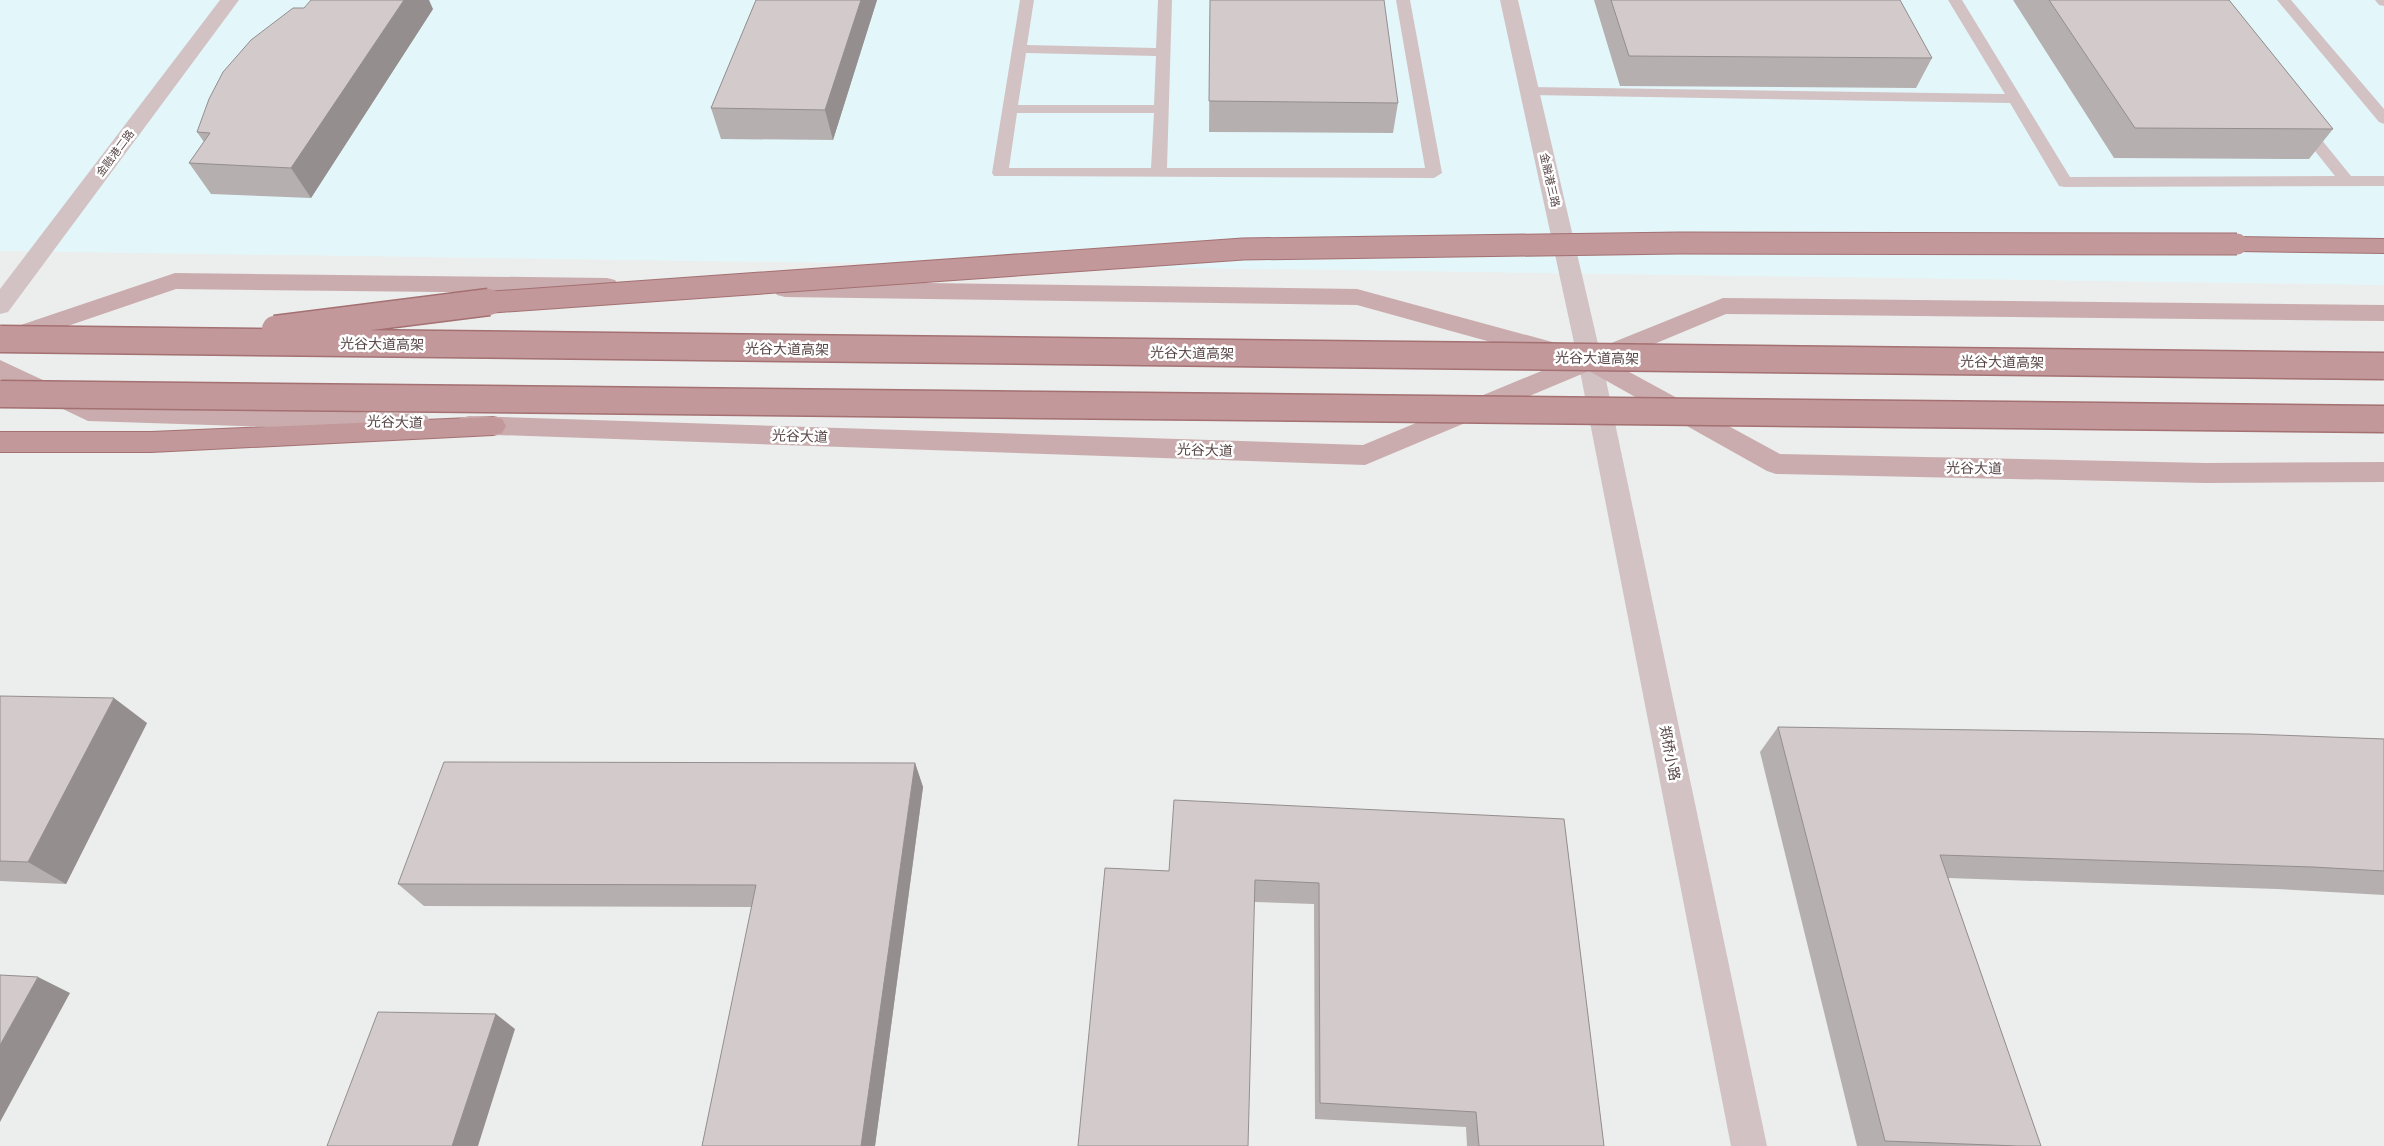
<svg xmlns="http://www.w3.org/2000/svg" width="2384" height="1146" font-family="'Source Sans 3','Noto Sans SC',sans-serif">
<style>
.commercial{fill:#e3f7fa}
.lines{fill:none;stroke-linecap:round;stroke-linejoin:round}
.trunk-casing{stroke:#a47072;stroke-width:2}
.service{fill:#d2c2c4;fill-rule:evenodd}
.minor{fill:#d2c2c4;fill-rule:evenodd}
.tertiary{fill:#d2c2c4;fill-rule:evenodd}
.primary{fill:#caacae;fill-rule:evenodd}
.trunk{fill:#c2989a;fill-rule:evenodd}
.trunk-bridge-far1-casing{stroke:#a47072;stroke-width:23;stroke-linecap:butt}
.trunk-bridge-casing{stroke:#a47072;stroke-width:29;stroke-linecap:butt}
.trunk-bridge-far1{stroke:#c2989a;stroke-width:21}
.trunk-bridge{stroke:#c2989a;stroke-width:26}
.wall{fill:#b5afaf}
.shaded-wall{fill:#948e8e}
.building{fill:#d3cbcb;stroke:#948e8e}
.labels{text-anchor:middle;stroke-width:5;stroke-linejoin:round;paint-order:stroke}
.far-street-label{font-size:11px;fill:#574546;stroke:#fff}
.street-label{font-size:14px;fill:#574546;stroke:#fff}
</style>
<rect width="100%" height="100%" fill="#ebeeec"/>
<path class="commercial" d="M0,0H2384V285L0,251Z"/>
<g class="lines">
<defs>
<path id="trunk" d="M2237,237L2384,239V253L2237,251L2229,249L2226,244L2229,239Z
M493,417L502,419L506,426L502,433L493,435L151,452H0V432H151Z"/>
</defs>
<use href="#trunk" class="trunk-casing"/>
<path class="service" d="M1020,0H1034L1027,45L1156,48L1158,0H1172L1167,168H1425L1396,0H1410L1442,173L1434,178L994,176L992,173ZM1026,53L1156,56L1154,105H1018ZM1017,113H1154L1151,168H1009Z
M1948,0H1962L2070,177L2335,176L2295,126L2303,121L2308,123L2351,176H2384V186L2065,187L2059,186L2010,103L1530,95L1523,91L1530,87L2005,94Z
M2277,0H2291L2384,109V124L2379,122Z
M2375,0H2384V6L2379,5Z"/>
<path class="minor" d="M1500,0H1518L1602,361L1767,1146H1731L1578,361Z"/>
<path class="tertiary" d="M220,0H239L8,312L0,314V289Z"/>
<path class="primary" d="M175,273L607,278L615,280L619,286L615,292L607,294L176,289L15,344L7,346L0,344V332Z
M785,281L1357,289L1589,352L1723,298L2384,305V321L1726,314L1611,362L1780,454L2206,463L2384,462V482L2206,483L1776,474L1767,471L1589,371L1365,465L469,434L460,432L456,425L460,418L469,416L1363,445L1563,362L1357,305L785,297L777,295L773,289L777,283Z
M0,360L92,403L418,414L427,416L431,423L427,430L418,432L88,421L0,379Z"/>
<use href="#trunk" class="trunk"/>
<defs>
<path id="trunk-bridge-far1" d="M479,303L1243,249L1679,243L2237,244"/>
<path id="trunk-bridge" d="M275,329L489,302
M0,339L2384,366
M0,394L2384,419"/>
</defs>
<use href="#trunk-bridge-far1" class="trunk-bridge-far1-casing"/>
<use href="#trunk-bridge" class="trunk-bridge-casing"/>
<use href="#trunk-bridge-far1" class="trunk-bridge-far1"/>
<use href="#trunk-bridge" class="trunk-bridge"/>
</g>
<path class="wall" d="M756,0H877L833,140L721,139L711,108Z
M1210,0L1398,103L1393,133L1209,132Z
M1594,0H1900L1932,58L1916,88L1620,86Z
M2013,0H2229L2333,129L2309,159L2114,158Z
M304,8L433,9L311,198L211,194L189,163L204,142L197,132Z
M0,696L147,723L66,884L0,881Z
M1778,727L2384,739V895L2277,889L1948,878L2041,1146H1857L1760,752Z
M915,763L923,787L875,1146H702L752,907L424,906L398,884Z
M1564,819L1604,1146H1467L1466,1127L1315,1119L1314,904L1255,902L1169,871Z"/>
<path class="shaded-wall" d="M404,0H429L433,9L311,198L291,168Z
M861,0H877L833,140L825,110Z
M114,698L147,723L66,884L28,862Z
M915,763L923,787L875,1146H861Z
M38,977L70,993L0,1122V1045Z
M496,1014L515,1029L478,1146H452Z"/>
<path class="building" d="M311,0H404L291,168L189,163L210,133L197,132L209,99L223,72L251,40L293,8H304Z
M756,0H861L825,110L711,108Z
M1210,0H1384L1398,103L1209,101Z
M1611,0H1900L1932,58L1629,56Z
M2049,0H2229L2333,129L2135,128Z
M0,696L114,698L28,862L0,861Z
M1778,727L2250,734L2384,739V871L2313,867L1940,855L2041,1146H2018L1885,1141Z
M444,762L915,763L861,1146H702L756,885L398,884Z
M1174,800L1564,819L1604,1146H1479L1476,1112L1320,1103L1319,883L1255,880L1248,1146H1078L1105,868L1169,871Z
M0,975L38,977L0,1045Z
M378,1012L496,1014L452,1146H327Z"/>
<g class="labels">
<g class="far-street-label">
<text transform="translate(115 153) rotate(-53)" y="4">金融港二路</text>
<text transform="translate(1550 180) rotate(77)" y="4">金融港三路</text>
</g>
<g class="street-label">
<text transform="translate(382 344) rotate(1)" y="5">光谷大道高架</text>
<text transform="translate(787 349) rotate(1)" y="5">光谷大道高架</text>
<text transform="translate(1192 353) rotate(1)" y="5">光谷大道高架</text>
<text transform="translate(1597 358) rotate(1)" y="5">光谷大道高架</text>
<text transform="translate(2002 362) rotate(1)" y="5">光谷大道高架</text>
<text transform="translate(395 422) rotate(2)" y="5">光谷大道</text>
<text transform="translate(800 436) rotate(2)" y="5">光谷大道</text>
<text transform="translate(1205 450) rotate(2)" y="5">光谷大道</text>
<text transform="translate(1974 468) rotate(1)" y="5">光谷大道</text>
<text transform="translate(1670 753) rotate(79)" y="5">郑桥小路</text>
</g>
</g>
</svg>
